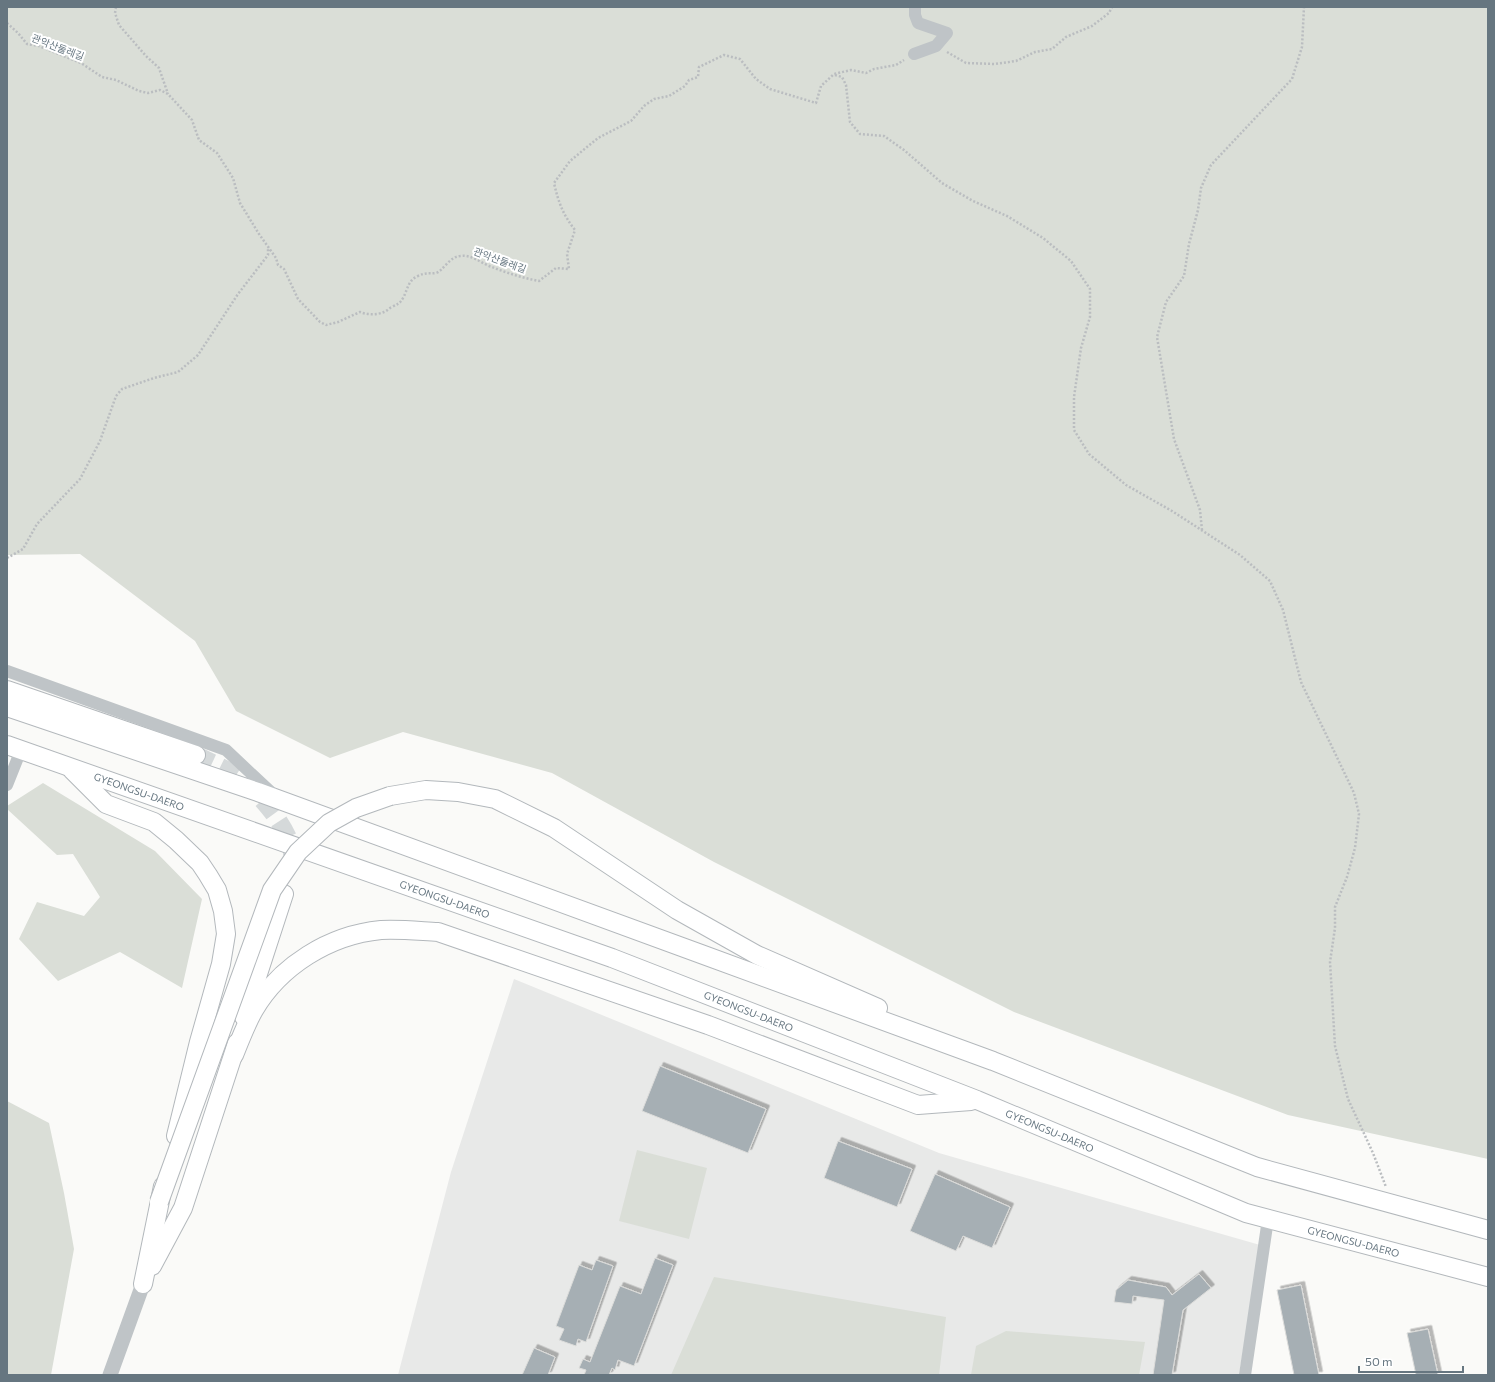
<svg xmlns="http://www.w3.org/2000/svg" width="1495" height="1382" font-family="Commissioner,'Noto Sans KR',sans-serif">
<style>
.built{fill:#e8e9e8}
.green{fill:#daded7}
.building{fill:#a6afb4;stroke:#dcdcda;filter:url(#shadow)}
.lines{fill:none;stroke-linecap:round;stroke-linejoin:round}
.primary-tunnel{stroke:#d5d9da;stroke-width:18;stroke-dasharray:18 9;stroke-linecap:butt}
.primary-casing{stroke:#b3b8bc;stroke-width:20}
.path{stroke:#babdc0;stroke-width:2.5;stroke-dasharray:2 2;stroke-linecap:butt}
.minor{stroke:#bfc4c7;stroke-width:12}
.tertiary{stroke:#bfc4c7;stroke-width:15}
.primary{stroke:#fff;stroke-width:18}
.primary-bridge-casing{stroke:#b3b8bc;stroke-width:20;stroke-linecap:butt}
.primary-bridge{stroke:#fff;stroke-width:18}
.labels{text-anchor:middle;stroke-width:4;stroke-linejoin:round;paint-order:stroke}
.street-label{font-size:10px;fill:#667680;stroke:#fff}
</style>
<defs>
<filter id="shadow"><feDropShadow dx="3.5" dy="-3.5" stdDeviation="0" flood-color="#0004"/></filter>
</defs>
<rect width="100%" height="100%" fill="#fafaf8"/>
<path class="built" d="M514,979L939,1153L1260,1245L1239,1375H398L451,1172Z"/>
<path class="green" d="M7,7H1488V1159L1288,1115L1014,1012L714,862L552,773L403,732L330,758L236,711L195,641L80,554L7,555Z
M43,783L155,851L202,899L182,988L120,952L58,981L19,939L37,902L84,916L100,897L73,854L57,855L7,809V806Z
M7,1101L49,1123L64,1193L74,1249L51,1375H7Z
M637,1150L707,1168L689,1239L619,1221Z
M714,1277L946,1317L939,1375H671Z
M1006,1331L1145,1342L1139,1375H971L976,1346Z"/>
<path class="building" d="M660,1066L766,1109L748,1153L642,1111Z
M838,1141L912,1169L897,1207L824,1178Z
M935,1174L1010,1207L992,1248L963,1236L956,1251L910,1231Z
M655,1258L673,1265L634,1366L618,1360L615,1370L612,1368L609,1375H584L586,1370L579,1368L583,1359L590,1362L620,1286L641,1294Z
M596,1260L613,1266L586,1342L578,1339L576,1346L559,1340L564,1329L556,1326L579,1265L592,1270Z
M1199,1274L1211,1288L1183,1310L1172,1375H1153L1164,1300L1133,1296L1132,1304L1114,1302L1116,1290L1128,1280L1166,1287L1172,1295Z
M1301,1285L1319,1375H1294L1277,1290Z
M1428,1329L1438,1375H1416L1407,1333Z
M534,1348L555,1357L548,1375H522Z"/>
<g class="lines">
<path class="primary-tunnel" d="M196,755C209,762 223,767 235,775C255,788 294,832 292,856"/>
<defs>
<g id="primary">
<path d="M7,690L196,755"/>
<path d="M7,707L258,792L701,954L993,1061L1257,1167L1488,1230"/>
<path id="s1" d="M7,745L612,958L977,1100L1246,1213L1488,1277"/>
<path d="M72,770L106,804L154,822L176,840L200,863L208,875L217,890L223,911L226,934L221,964L199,1042L176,1136"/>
<path d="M390,796L426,790L458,792L495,799L554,828L677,910L757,955L878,1008"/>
<path d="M244,1017L284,894"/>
<path d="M234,1055C240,1040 246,1024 254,1010C280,966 329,935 381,930C400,929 419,931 438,932L708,1025L918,1105L971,1101"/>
<path d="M152,1266L183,1208L237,1043"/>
<path d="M143,1284L163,1186"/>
</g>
</defs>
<use href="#primary" class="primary-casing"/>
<path class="path" d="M116,7L115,13L119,25L146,56L159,68L168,94
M7,23L18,33L27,44L39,46L81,63L102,77L116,80L139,91L148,93L160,90L168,94L192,120L199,140L217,153L233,178L240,203L259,234L276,258L278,265L284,269L298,299L320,322L326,325L338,322L360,312C367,315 377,315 384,312C387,311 389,308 392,307C397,304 400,304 403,298C408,289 408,280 418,276C426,272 429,274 436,273C443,271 449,257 460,256C472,254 482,264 492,267C507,273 523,278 539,281L556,268L569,269L567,254L575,230C563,215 558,201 554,183L570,161L598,138L631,121L644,106L654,99L669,96L685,86L689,80L698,77L699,67L724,55L740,59L756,79L770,89L816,103L821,86L834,74L851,70L866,73L874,69L896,65L904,60
M947,52L966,63L995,64L1016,61L1035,52L1052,49L1066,37L1092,26L1109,13L1112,7
M835,75L842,77L846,85L850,122L860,134L884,136L904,150L942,183L973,201L1007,216L1043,238L1071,261L1090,289V317L1081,348L1074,397V430L1089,454L1126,485L1172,511L1240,555L1270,581L1283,610L1301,682L1354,793L1359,814L1355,848L1347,877L1335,907V928L1330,962L1335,1046L1348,1099L1373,1153L1386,1187
M1202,530L1200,510L1174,439L1157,337L1166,302L1184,276L1189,244L1198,210L1201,188L1211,165L1292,79L1302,47L1304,7
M7,558L23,549L37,524L80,479L100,441L116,396L122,389L154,378L178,372L198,355L238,294L268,255V247"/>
<path class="minor" d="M914,54L936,46L947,33L918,23L915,15V7
M7,671L226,750L274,795
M7,785L21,750
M1245,1375L1268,1219"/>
<path class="tertiary" d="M110,1375L143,1284"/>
<use href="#primary" class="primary"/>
<defs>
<path id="primary-bridge" d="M159,1202L272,890L298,852L329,823L356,808L390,796"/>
</defs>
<use href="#primary-bridge" class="primary-bridge-casing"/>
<use href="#primary-bridge" class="primary-bridge"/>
</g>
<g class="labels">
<g class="street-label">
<text transform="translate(58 47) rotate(21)" y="4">관악산둘레길</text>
<text transform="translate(500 260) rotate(20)" y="4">관악산둘레길</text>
<text dy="4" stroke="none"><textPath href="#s1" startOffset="140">GYEONGSU-DAERO</textPath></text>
<text dy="4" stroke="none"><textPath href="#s1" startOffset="464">GYEONGSU-DAERO</textPath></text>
<text dy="4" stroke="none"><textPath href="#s1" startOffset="788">GYEONGSU-DAERO</textPath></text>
<text dy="4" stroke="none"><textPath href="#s1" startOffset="1112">GYEONGSU-DAERO</textPath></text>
<text dy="4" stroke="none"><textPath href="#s1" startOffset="1436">GYEONGSU-DAERO</textPath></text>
</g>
</g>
<rect width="1495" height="1382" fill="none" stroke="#667680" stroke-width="16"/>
<path d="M1359 1366v6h104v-6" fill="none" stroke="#667680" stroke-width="2"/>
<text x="1365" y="1366" font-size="12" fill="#667680" stroke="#ffffff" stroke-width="3" paint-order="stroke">50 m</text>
</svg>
